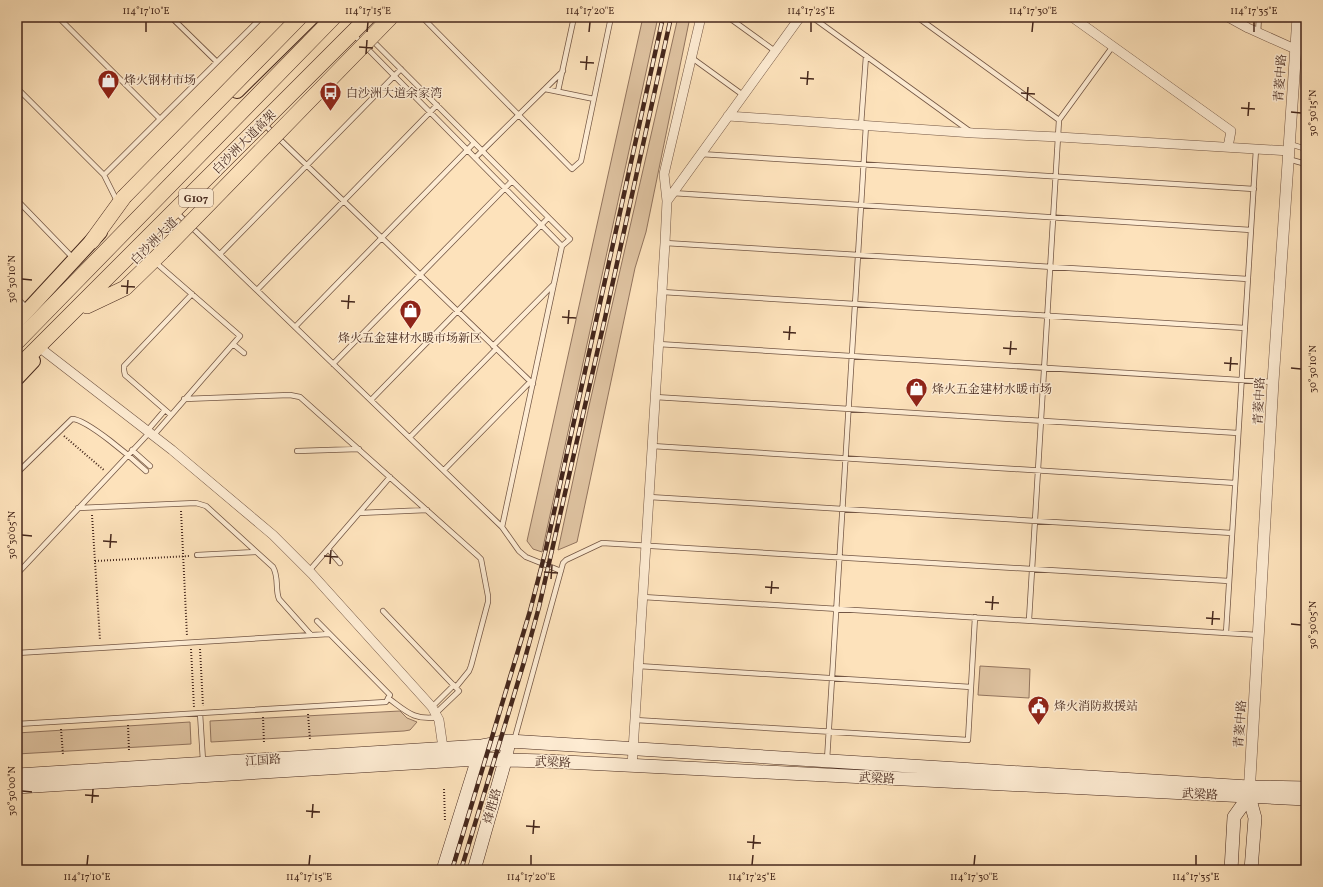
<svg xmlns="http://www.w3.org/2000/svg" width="1323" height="887" font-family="Vollkorn,'Noto Serif SC',serif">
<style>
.green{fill:#dec2a0;stroke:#92745e}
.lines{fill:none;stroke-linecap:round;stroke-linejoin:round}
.service-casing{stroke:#735644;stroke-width:6}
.minor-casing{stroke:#735644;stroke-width:10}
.tertiary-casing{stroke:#735644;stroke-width:12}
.secondary-casing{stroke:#45271c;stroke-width:14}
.primary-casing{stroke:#45271c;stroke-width:16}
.trunk-casing{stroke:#45271c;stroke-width:16}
.path{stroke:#45271c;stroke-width:2;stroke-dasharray:1 2;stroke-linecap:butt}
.service{stroke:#feecd3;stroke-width:4.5}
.minor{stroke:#feecd3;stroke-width:9}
.tertiary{stroke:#feecd3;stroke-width:11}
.secondary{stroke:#feecd3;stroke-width:13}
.primary{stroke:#fde2bb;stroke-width:14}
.trunk{stroke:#fde2bb;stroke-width:15}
.rail-casing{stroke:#45271c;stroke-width:4.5}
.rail{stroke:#feecd3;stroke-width:3;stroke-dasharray:9;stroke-linecap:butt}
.trunk-bridge-casing{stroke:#45271c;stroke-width:16;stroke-linecap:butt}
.trunk-bridge{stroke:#fde2bb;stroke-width:15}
.ticks{fill:none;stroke:#45271c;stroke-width:1.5}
.labels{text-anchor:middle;stroke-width:3;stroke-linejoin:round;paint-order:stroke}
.shield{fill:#feecd3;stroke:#7c6253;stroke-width:1}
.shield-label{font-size:11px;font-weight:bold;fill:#45271c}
.street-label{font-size:12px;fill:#45271c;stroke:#feecd3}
.poi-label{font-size:12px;fill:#45271c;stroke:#feecd3;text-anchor:start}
.neatline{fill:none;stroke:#45271c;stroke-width:1.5}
.ticks-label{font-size:10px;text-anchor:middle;fill:#45271c}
</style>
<rect width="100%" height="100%" fill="#fde2bb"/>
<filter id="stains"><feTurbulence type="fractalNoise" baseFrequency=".005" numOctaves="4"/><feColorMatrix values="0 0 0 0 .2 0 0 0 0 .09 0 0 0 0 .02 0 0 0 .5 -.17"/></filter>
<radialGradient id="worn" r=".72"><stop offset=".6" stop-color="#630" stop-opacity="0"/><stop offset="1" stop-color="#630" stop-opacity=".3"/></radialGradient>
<path class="green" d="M643,17H658L542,552L533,549L527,541Z
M678,17H690L646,232L635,268L577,542L558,550L589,406Z
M980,666L1030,669L1029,698L978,695Z
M400,711L407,718L417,722L410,730L404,731L211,742L210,721Z
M190,722L191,744L17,754V733Z"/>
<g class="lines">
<defs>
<path id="service" d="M58,17L160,119
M171,17L217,62
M422,17L572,169L581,161L611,17
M728,17L775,51
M812,17L971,132
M917,17L1059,120
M1258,33L1259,17
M355,36L562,246L570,239L372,40
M692,58L743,95
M17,88L104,175L117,201
M545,89L594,99
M558,91L574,17
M861,125L866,56
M266,126L533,384
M1290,144L1306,149
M700,154L1254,189
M475,158L563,71
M1288,159L1306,164
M104,175L262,17
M672,193L1251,230
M17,200L74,259
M179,215L502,527L519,551L526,557L561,571
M665,243L1248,279
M220,254L401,69
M257,290L437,105
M662,292L1245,328
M17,298L27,308
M295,327L474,143
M233,344L244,353
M658,344L1273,382
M493,346L554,284
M333,364L512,181
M655,397L1238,433
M184,399L290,395L300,397L478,556L481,559L488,596V602L471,666L469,671L456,687
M371,400L548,218
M171,415L125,375L124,370V366L192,294
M147,431L165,410
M153,436L240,336L155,262
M410,437L496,349
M652,446L1235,483
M132,450L150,466
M297,451L359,449
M444,470L530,382
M17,473L72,419C87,419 133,459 146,471
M649,497L1232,533
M78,508L196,503L206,506L273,567C279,577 275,589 279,599L311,635
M359,513L427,510
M502,527L562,246
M328,549L340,563
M197,555L256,552
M309,571L390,477
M17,574L149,433
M643,597L1258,635
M383,611L459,691L436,713
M1029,620L1059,120L1113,46
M1226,633L1256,149
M17,653L329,634
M638,666L971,687
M388,698C406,711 414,721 438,717
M432,707L454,685
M200,713L203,761
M635,720L968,740L975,617
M17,724L386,702L390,695L317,621
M514,741L563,563L566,560L602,543L1229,581
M827,760L866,125"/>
<path id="minor" d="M1072,17L1231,131L1228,147
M1228,17L1248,28L1295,49
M728,116L973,133L1059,137L1289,151
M667,201L800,17
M44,351L172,450L273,535L312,574L432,707L439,720L443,748
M632,766L665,243L667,201L664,174L701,17"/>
<path id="tertiary" d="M1249,795L1273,382L1298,17"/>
<path id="secondary" d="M17,775L482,746L509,741L1249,787L1306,788
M17,787L477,759L545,761L1306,799
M1249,796L1255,818L1251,870
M443,870L480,752
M474,870L505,761L509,741
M1231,870L1234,817L1249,796"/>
<path id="primary" d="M237,91L312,17
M17,322L100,232
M17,378L33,361"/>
<path id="trunk" d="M92,241L124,197
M87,306L125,288L162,252
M17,342L334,17
M17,368L368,17"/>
</defs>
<use href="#service" class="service-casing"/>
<use href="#minor" class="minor-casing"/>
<use href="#tertiary" class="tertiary-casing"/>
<use href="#secondary" class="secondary-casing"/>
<use href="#primary" class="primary-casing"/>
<use href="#trunk" class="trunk-casing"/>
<path class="path" d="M64,436L105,471
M181,511L187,636
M92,515L100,640
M95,561L190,556
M191,649L194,707
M200,649L203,706
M308,714L310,740
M263,717L264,743
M128,725L129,751
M61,729L63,755
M444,789L445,821"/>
<use href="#service" class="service"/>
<use href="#minor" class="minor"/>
<use href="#tertiary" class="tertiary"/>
<use href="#secondary" class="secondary"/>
<use href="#primary" class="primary"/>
<use href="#trunk" class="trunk"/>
<defs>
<path id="rail" d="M452,870L530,611L545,553L663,17
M461,870L524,662L539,607L605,318L671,17"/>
</defs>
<use href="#rail" class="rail-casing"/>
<use href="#rail" class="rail"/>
<defs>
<path id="trunk-bridge" d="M124,197L300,17
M162,252L391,17"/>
</defs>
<use href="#trunk-bridge" class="trunk-bridge-casing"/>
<use href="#trunk-bridge" class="trunk-bridge"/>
</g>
<path class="ticks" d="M146,32V22M367,32L368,22M589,32L590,22M811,32V22M1032,32L1033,22M1254,32V22M359,47L373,48M366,54L367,40M580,62L594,63M586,70L587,56M800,78L814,79M807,85L808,71M1021,93L1035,94M1027,101L1028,87M1241,108L1255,109M1291,112L1301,113M1248,116L1249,102M22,279L32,280M121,286L135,287M127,294L128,280M341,301L355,302M348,309L349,295M562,317L576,318M568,324L569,310M783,332L796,333M789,340L790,326M1003,348L1017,349M1010,355L1011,341M1224,363L1238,364M1291,368L1301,369M1230,371L1231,357M22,535L32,536M103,541L117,542M110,548L111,534M324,556L338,557M330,564L331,550M544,572L558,573M551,579L552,565M765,587L779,588M771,594L772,581M985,602L999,603M992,610L993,596M1206,618L1220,619M1291,624L1301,625M1212,625L1213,611M22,791L32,792M85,795L99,796M92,803L93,789M306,811L320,812M312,818L313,804M526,826L540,827M533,834L534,820M747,842L761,843M753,849L754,835M87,865L88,855M309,865L310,855M531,865V855M752,865L753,855M974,865L975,855M1196,865V855"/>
<defs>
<symbol id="shop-pin" viewBox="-11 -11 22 30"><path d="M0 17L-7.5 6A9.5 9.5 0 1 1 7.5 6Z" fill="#8f2418" stroke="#feecd3"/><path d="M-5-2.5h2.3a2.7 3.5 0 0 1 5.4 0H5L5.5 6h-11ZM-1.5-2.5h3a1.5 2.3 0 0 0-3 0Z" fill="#fff"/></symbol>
<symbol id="bus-pin" viewBox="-11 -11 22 30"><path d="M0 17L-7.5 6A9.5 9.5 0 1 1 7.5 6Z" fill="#8f2418" stroke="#feecd3"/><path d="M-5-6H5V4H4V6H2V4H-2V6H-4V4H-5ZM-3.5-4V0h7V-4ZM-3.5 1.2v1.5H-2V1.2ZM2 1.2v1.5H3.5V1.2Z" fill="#fff"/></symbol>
<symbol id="civic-pin" viewBox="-11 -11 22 30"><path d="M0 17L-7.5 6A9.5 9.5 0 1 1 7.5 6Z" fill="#8f2418" stroke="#feecd3"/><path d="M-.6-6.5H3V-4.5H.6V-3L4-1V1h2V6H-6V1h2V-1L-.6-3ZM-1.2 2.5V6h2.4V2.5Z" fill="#fff"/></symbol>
</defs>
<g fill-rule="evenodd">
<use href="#shop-pin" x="96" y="68" width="25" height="34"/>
<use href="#bus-pin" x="318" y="80" width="25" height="34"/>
<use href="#shop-pin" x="398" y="298" width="25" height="34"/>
<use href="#shop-pin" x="904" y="376" width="25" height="34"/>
<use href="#civic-pin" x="1026" y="694" width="25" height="34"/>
</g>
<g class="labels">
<rect class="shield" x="179" y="189" width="34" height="18" rx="3"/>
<g class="shield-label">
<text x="196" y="202">G107</text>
</g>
<g class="street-label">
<text transform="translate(1280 78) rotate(-86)" y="4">青菱中路</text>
<text transform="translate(244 142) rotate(-45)" y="4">白沙洲大道高架</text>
<text transform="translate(154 241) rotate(-45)" y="4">白沙洲大道</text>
<text transform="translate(1259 401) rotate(-87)" y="4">青菱中路</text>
<text transform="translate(1240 724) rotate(-86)" y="4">青菱中路</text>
<text transform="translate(263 760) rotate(-4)" y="4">江国路</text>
<text transform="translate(553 762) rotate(2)" y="4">武梁路</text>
<text transform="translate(877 778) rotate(3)" y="4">武梁路</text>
<text transform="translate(1200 794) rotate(3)" y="4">武梁路</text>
<text transform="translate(492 806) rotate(-74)" y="4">烽胜路</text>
</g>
<g class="poi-label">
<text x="124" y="84">烽火钢材市场</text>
<text x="346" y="97">白沙洲大道余家湾</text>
<text x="410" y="342" text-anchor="middle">烽火五金建材水暖市场新区</text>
<text x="932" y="393">烽火五金建材水暖市场</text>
<text x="1054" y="710">烽火消防救援站</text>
</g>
</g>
<rect width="1323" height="887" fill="none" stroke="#fde2bb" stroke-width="44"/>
<rect x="22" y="22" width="1279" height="843" class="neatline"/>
<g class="ticks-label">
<text x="146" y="14">114°17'10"E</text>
<text x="368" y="14">114°17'15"E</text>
<text x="590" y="14">114°17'20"E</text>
<text x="811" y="14">114°17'25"E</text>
<text x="1033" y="14">114°17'30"E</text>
<text x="1254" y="14">114°17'35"E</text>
<text transform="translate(1312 113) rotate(-90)" y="4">30°30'15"N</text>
<text transform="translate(11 279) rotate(-90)" y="4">30°30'10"N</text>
<text transform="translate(1312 369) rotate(-90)" y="4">30°30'10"N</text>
<text transform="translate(11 535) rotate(-90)" y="4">30°30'05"N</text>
<text transform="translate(1312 625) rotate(-90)" y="4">30°30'05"N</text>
<text transform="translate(11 791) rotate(-90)" y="4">30°30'00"N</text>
<text x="87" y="880">114°17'10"E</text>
<text x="309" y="880">114°17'15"E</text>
<text x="531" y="880">114°17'20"E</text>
<text x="752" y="880">114°17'25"E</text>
<text x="974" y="880">114°17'30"E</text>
<text x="1196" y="880">114°17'35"E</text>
</g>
<rect width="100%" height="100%" filter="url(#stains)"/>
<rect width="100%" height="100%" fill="url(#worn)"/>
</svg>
